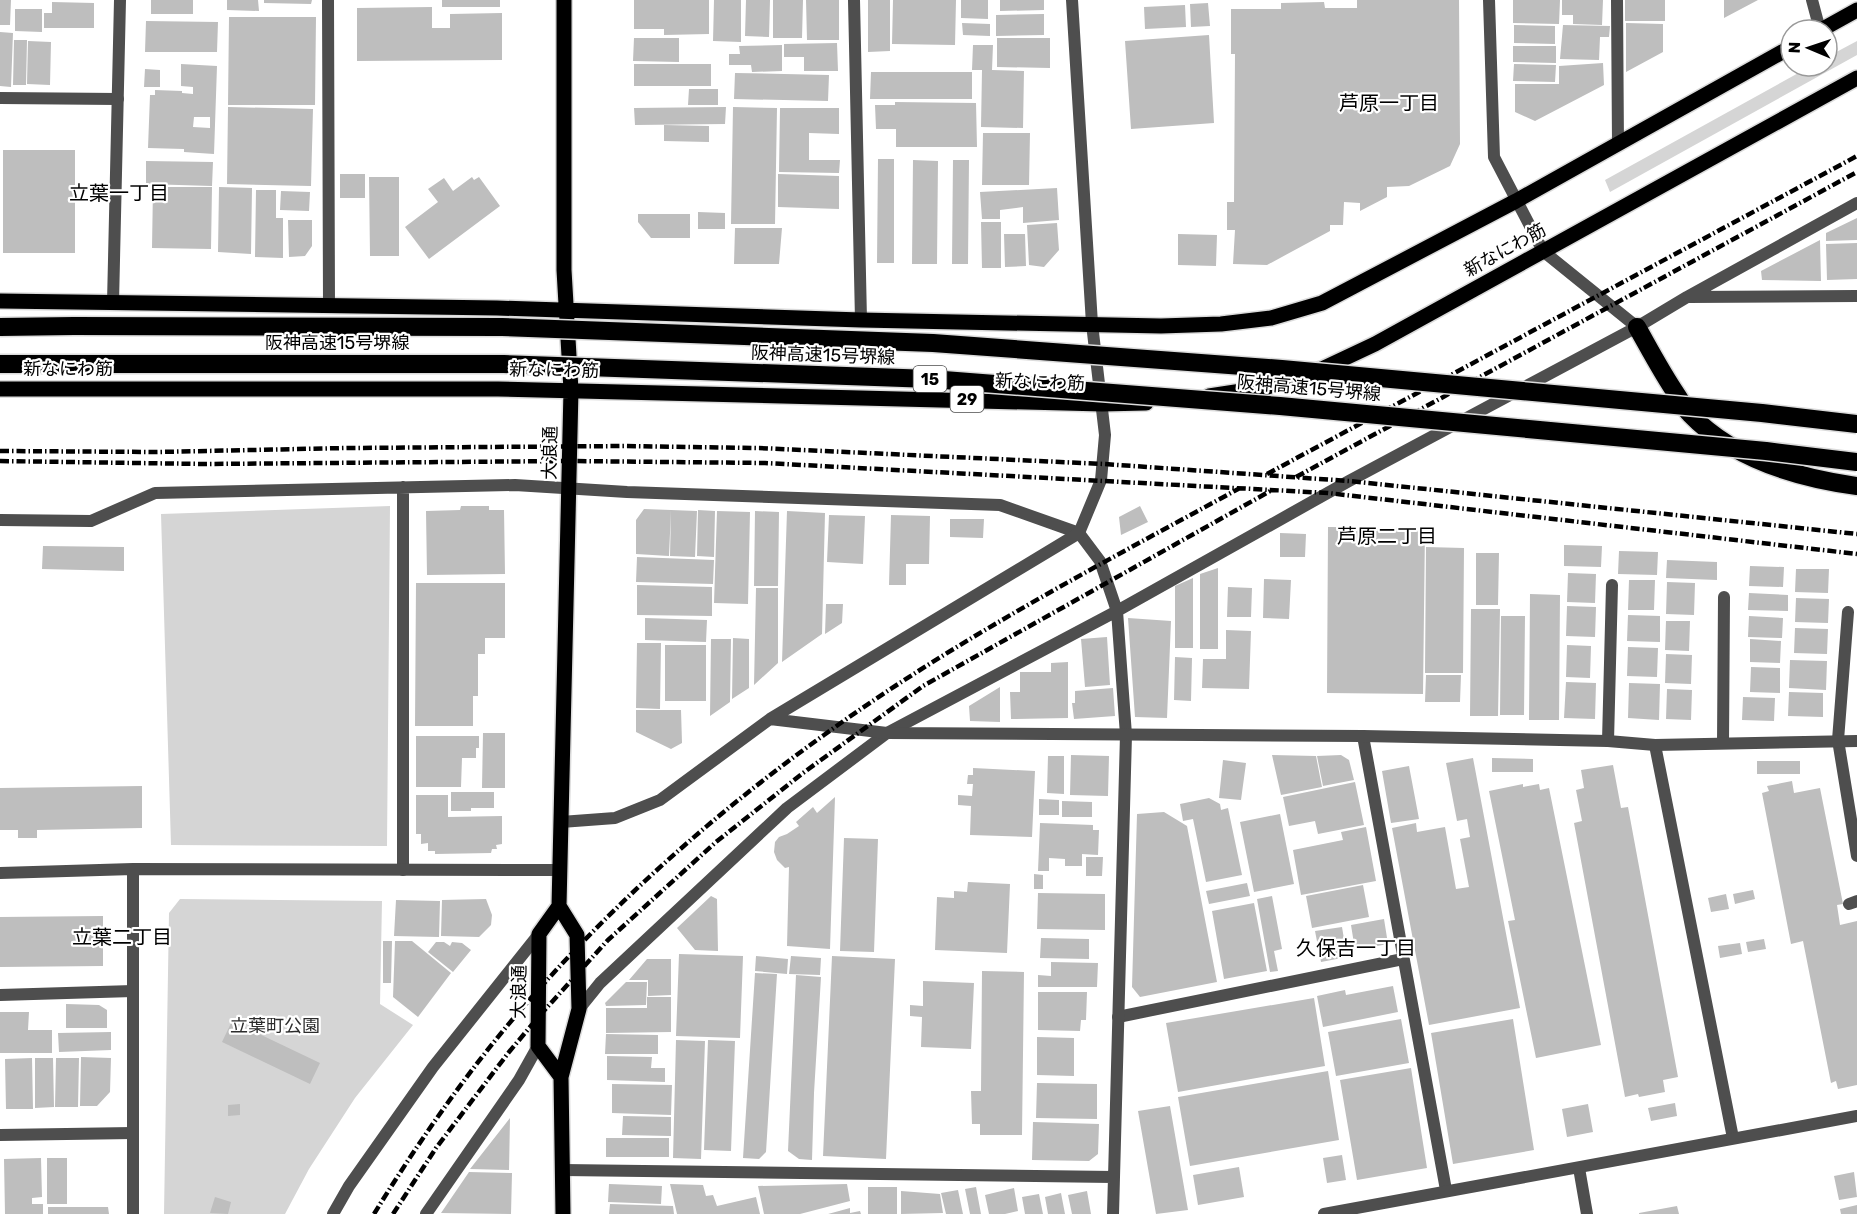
<svg xmlns="http://www.w3.org/2000/svg" width="1857" height="1214" font-family="Rubik,'Noto Sans JP',sans-serif">
<style>
.green{fill:#d5d5d5}
.building{fill:#bebebe;fill-rule:evenodd}
.lines{fill:none;stroke-linecap:round;stroke-linejoin:round}
.primary-casing{stroke:#dbdbdb;stroke-width:18}
.motorway-casing{stroke:#dbdbdb;stroke-width:21}
.service{stroke:#4e4e4e;stroke-width:12}
.minor{stroke:#4e4e4e;stroke-width:12}
.tertiary{stroke:#4e4e4e;stroke-width:12}
.primary{stroke:#000;stroke-width:15}
.motorway{stroke:#000;stroke-width:18}
.rail{stroke:#000;stroke-width:4.5;stroke-dasharray:9 3 1.5 3;stroke-linecap:butt}
.motorway-bridge-casing{stroke:#dbdbdb;stroke-width:21;stroke-linecap:butt}
.motorway-bridge{stroke:#000;stroke-width:18}
.labels{text-anchor:middle;stroke-width:4.5;stroke-linejoin:round;paint-order:stroke}
.shield{fill:#fff;stroke:#4c4c4c;stroke-width:1.5}
.shield-label{font-size:16px;font-weight:bold;fill:#000}
.street-label{font-size:18px;fill:#000;stroke:#fff}
.park-label{font-size:18px;fill:#2c2c2c;stroke:#fff}
.neighbourhood-label{font-size:20px;fill:#000;stroke:#fff}
</style>
<rect width="100%" height="100%" fill="#fff"/>
<path class="green" d="M1857,41V55L1610,192L1605,180L1811,66H1827V57Z
M390,506L387,846L171,845L161,514Z
M180,899L382,901L380,1004L413,1025L355,1098L309,1169L285,1214H164L169,913Z"/>
<path class="building" d="M0,0H11L10,25H0Z
M151,0H193V14H151Z
M227,0H258L259,11L227,10Z
M264,0H312L311,4L264,3Z
M442,0H500V7H442Z
M634,0H709V34L664,35V29H634Z
M714,0H741V42L713,41Z
M746,0H770L769,37L745,36Z
M773,0H803L802,38H773Z
M806,0H839V40H807Z
M868,0H890V51L868,52Z
M893,0H956L955,45L892,44Z
M961,0H988V19L961,18Z
M1000,0H1044V10L1000,11Z
M1357,0H1459L1460,144L1450,166L1409,186L1387,187V197L1360,211V203L1344,202L1343,225H1330V231L1267,265L1233,264L1235,230H1227V202H1234L1235,54H1231V9H1281V3L1324,2L1325,8H1357Z
M1513,0H1560L1559,24L1513,23Z
M1562,0H1603L1602,25L1573,24V15H1562Z
M1625,0H1665V21H1625Z
M1724,0H1758L1724,18Z
M52,2L94,3V28H44V13H52Z
M1208,3L1210,26L1191,27L1190,4Z
M1185,5L1186,27L1145,29L1144,7Z
M432,7V28H450V14L502,13V60L357,61V8Z
M15,9H42V32L15,31Z
M1044,14V35L996,36V15Z
M229,17H316L315,105H228Z
M146,21L218,22L217,52H145Z
M962,23L990,24V36L963,35Z
M1626,23L1663,24V52L1626,72Z
M1514,25L1555,26V44L1514,43Z
M1563,25L1610,26L1609,37H1600L1599,60L1560,59Z
M0,32L13,33L11,87L0,86Z
M1209,35L1214,123L1131,129L1125,41Z
M634,38H679V62L633,61Z
M997,38H1050V68L997,67Z
M14,40H27L26,85H13Z
M28,41L51,42L50,85L27,84Z
M837,43L838,71H804V57H784V44Z
M782,45V71L752,72L751,65H729V54H740L739,46Z
M973,45H993L992,70L1024,71L1023,128L981,127L982,70H972Z
M1513,46H1556V63L1513,62Z
M1603,63L1604,85L1535,121L1515,112V84H1559V66Z
M181,64L217,66L214,154L184,152V149L148,148L150,95H155V90L182,91V93L193,94V87L181,86ZM194,117H210V128L193,127Z
M634,64H711V86H634Z
M1514,64L1556,65L1555,82L1513,81Z
M145,69L160,70V87H144Z
M871,72H972V99H870Z
M735,73L829,75L828,101L734,99Z
M689,89H718V105H688Z
M895,102L976,103L977,147H896V129H876L875,105H895Z
M228,107L313,109L311,186L227,184Z
M726,107L725,124L635,125L634,108Z
M733,107L777,108L775,224H731Z
M780,108H839V134L809,133V160H840L839,173L779,172Z
M664,125L709,126V142L664,141Z
M983,133H1030L1029,185H982Z
M3,150H75V253H3Z
M878,159H894V263H877Z
M913,160L938,161L937,264H912Z
M953,160H969L968,264H952Z
M146,161L213,162L212,186L146,184Z
M340,174H365V198H340Z
M778,174L839,176V209L778,207Z
M369,177H399V256H370Z
M472,177L474,180L479,177L500,206L429,259L405,227L438,202L428,189L444,178L453,191Z
M153,187H212L211,249L152,248Z
M219,187L252,188L251,254L218,252Z
M1057,188L1059,220L1023,223V207L1000,210V219H982L980,192Z
M256,190H276V218H283V258L255,257Z
M281,191L310,192L309,211L280,210Z
M698,212L725,213V229H698Z
M638,214H690V238H651L638,222Z
M1857,218V240L1826,241V233Z
M288,220H312V246L305,256L289,257Z
M981,222H1001V268H982Z
M1057,223L1059,250L1044,267L1029,265L1027,225Z
M735,228H782L779,264H734Z
M1004,234H1025L1026,266L1005,267Z
M1178,234L1217,235L1216,266L1178,265Z
M1820,240L1821,281L1762,280L1761,271Z
M1857,243V279L1827,280L1826,244Z
M461,506H489V510H504L505,574L427,575L426,511L460,510Z
M1140,506L1148,522L1121,535L1119,517Z
M644,509L671,510L669,556L636,554V520Z
M671,510L697,511L695,557L670,556Z
M698,510L715,511L714,557L697,556Z
M717,511L750,512L748,604L714,603Z
M755,511L779,512L778,586H754Z
M787,511L825,513L822,634L782,662Z
M829,515L865,516L863,564L827,562Z
M891,515L930,516L929,564H906V585H889Z
M950,519H984L983,538L950,537Z
M1328,527L1425,528L1423,694L1327,693Z
M1280,533L1306,534L1305,557H1280Z
M1564,545L1602,546L1601,567L1564,566Z
M43,546L124,547V571L42,569Z
M1426,547L1464,548L1463,673H1425Z
M1619,551L1658,552L1657,575L1618,574Z
M1476,553H1499L1498,605H1476Z
M637,557L714,560L713,584L636,582Z
M1667,560L1717,562V580L1666,578Z
M1750,566L1784,567L1783,587L1749,586Z
M1218,568V649H1200V574Z
M1796,569H1829L1828,593L1795,592Z
M1568,573L1596,574L1595,603L1567,602Z
M1193,578V648H1175V586Z
M1264,579L1291,580L1289,619L1263,618Z
M1629,580H1655L1654,610H1628Z
M1667,582L1695,583L1694,615L1666,614Z
M416,583H505V638H485V654H478V696H473V726H415Z
M637,585L712,587V616L637,615Z
M1228,587L1252,588L1251,617H1227Z
M756,588H778V663L754,685Z
M1749,593L1788,595V611L1748,610Z
M1530,594L1560,595L1559,720H1529Z
M1796,598L1829,599L1828,623L1795,622Z
M826,604H843L842,623L825,634Z
M1567,606L1596,607L1595,637L1566,636Z
M1471,609H1500L1498,716H1470Z
M1628,615L1660,616V642L1627,641Z
M1501,616H1525L1524,715H1500Z
M1749,616L1783,618L1782,638L1748,637Z
M645,618L707,620L706,642L645,640Z
M1128,618L1171,621L1167,718L1135,717Z
M1666,621H1690L1689,651L1665,650Z
M1795,628L1828,629L1827,654L1794,653Z
M1226,630L1251,631L1249,689L1202,688L1203,659H1226Z
M1107,637L1110,685L1085,687L1081,639Z
M733,638L749,639V688L732,699Z
M711,639H731L730,702L710,716Z
M1750,639L1781,641L1780,663L1750,662Z
M637,643H661L660,709L636,708Z
M665,645H706V701H665Z
M1567,645L1591,646L1590,678L1566,677Z
M1628,647L1658,648L1657,677L1627,676Z
M1666,654L1692,655L1691,684L1665,683Z
M1175,657L1192,658L1191,701L1174,700Z
M1790,660L1827,661L1826,690L1789,688Z
M1068,662V718L1011,719L1010,692H1020V672H1051V663Z
M1751,667L1780,668V693L1750,692Z
M1426,675H1461L1460,702H1425Z
M1566,682L1596,683L1595,719L1564,718Z
M1629,683L1660,684L1659,720L1628,718Z
M1000,687V722L970,721L969,706Z
M1113,688L1115,716L1074,719L1072,703H1075V691Z
M1667,689L1692,690L1691,720L1666,719Z
M1789,692L1823,693V717L1788,716Z
M1743,697L1775,698L1774,721L1742,720Z
M636,710H681L682,743L671,749L636,732Z
M483,733H505V788H482Z
M416,736H479V748H476V758H462L461,787H416Z
M1071,755L1109,756L1108,796L1070,795Z
M1272,755L1316,756L1322,787L1281,795Z
M1341,755L1349,760L1354,780L1323,786L1317,756Z
M1048,756H1064V794L1047,793Z
M1473,758L1520,1008L1429,1025L1392,828L1416,823L1417,832L1445,827L1456,889L1469,887L1460,839L1470,837L1467,819L1457,821L1446,763Z
M1492,758L1533,759V772H1492Z
M1223,760L1246,763L1241,800L1219,798Z
M1757,761H1800V774H1757Z
M1613,765L1621,808L1628,807L1678,1077L1663,1080L1665,1092L1639,1097L1638,1094L1625,1097L1574,823L1582,821L1576,790L1584,788L1581,770Z
M1409,766L1419,819L1391,823L1382,771Z
M973,768L1035,771L1032,837L970,835L971,806L958,805V795L972,796L973,784H967L968,775H973Z
M1792,781L1794,793L1820,788L1843,904L1837,905L1840,925L1857,921V1085L1838,1089L1836,1081L1831,1083L1803,941L1791,944L1762,793L1769,791L1767,786Z
M1355,782L1364,825L1318,834L1315,821L1289,826L1283,797Z
M1523,784V787L1539,784L1540,790L1549,788L1601,1045L1536,1058L1508,921L1515,920L1489,791Z
M142,786V828L37,830V838H18V830H0V788Z
M451,792H494V808H471V811H451Z
M416,795H448V817L502,816V844L496,845L497,849H492L491,853L435,854V851H428V843L421,844V834H416Z
M835,797L830,949L787,946L789,867L785,868L777,860L774,852L775,842L779,837L787,834L799,826L796,822L813,807L817,813Z
M1209,798L1220,804L1221,810L1228,808L1242,875L1206,882L1193,819L1183,821L1180,804Z
M1039,799L1059,800V815H1039Z
M1062,801L1092,802V817H1062Z
M1164,812L1187,826L1217,982L1140,997L1132,987L1137,814Z
M1280,814L1294,884L1254,892L1240,822Z
M1040,823L1093,825V830H1099L1098,855L1082,854V866H1065V859L1049,858V871H1038Z
M1366,827L1376,881L1301,895L1293,850L1343,840L1341,832Z
M844,838L878,839L874,952L840,951Z
M1086,857H1103L1102,876H1086Z
M1034,874L1043,875V889H1034Z
M968,882L1010,884L1007,953L935,950L937,897L954,898V891L967,892Z
M1247,883L1250,896L1209,904L1206,891Z
M1363,885L1369,917L1312,928L1306,896Z
M1753,890L1755,899L1735,904L1733,894Z
M1038,893L1105,894V930L1037,929Z
M1726,894L1729,909L1711,912L1708,898Z
M711,896L717,899L718,951L695,950L677,928Z
M1272,896L1282,949L1274,951L1278,971L1270,972L1257,899Z
M486,899L492,915L491,925L479,937L441,936L442,900Z
M396,900L440,901L439,937L394,936Z
M1254,903L1267,971L1224,979L1212,911Z
M103,916V966L0,967V917Z
M1384,919L1388,944L1355,950L1351,925Z
M1342,927L1347,957L1321,962L1315,931Z
M1041,938L1089,939V959L1040,958Z
M1764,939L1766,949L1748,952L1746,942Z
M383,941H392L391,983H383Z
M395,941H412L451,973L418,1017L393,997Z
M436,942H444L450,946L452,942L462,943L471,950L453,972L428,952Z
M1740,943L1742,954L1720,958L1718,946Z
M679,954L743,956L740,1038L676,1036Z
M756,956L788,959L787,974L755,971Z
M791,956L821,958L820,975L789,974Z
M832,956L895,959L886,1159L823,1156Z
M647,959H671V995L648,996V980H629Z
M1051,962L1098,963L1097,987H1038V975L1051,976Z
M982,971L1024,972L1022,1135H980V1124H972L971,1091H981Z
M755,973L777,974L766,1152L759,1159L743,1158Z
M796,975L821,977L814,1093L812,1160L799,1159L788,1151Z
M923,981L974,983L971,1049L921,1047L922,1017L910,1016V1005L923,1006Z
M626,982H647L646,1005L606,1006L605,1003Z
M1393,986L1398,1012L1323,1027L1317,996L1345,990L1346,995Z
M1038,992H1087L1086,1020H1081L1080,1031L1038,1030Z
M647,997H671V1032L606,1033V1008H647Z
M1314,998L1325,1066L1178,1092L1166,1023Z
M66,1004L99,1005L107,1010V1028H66Z
M0,1012H29L28,1030H52V1053H0Z
M1401,1019L1409,1063L1336,1076L1328,1032Z
M1513,1019L1534,1150L1453,1164L1431,1033Z
M232,1021L320,1063L310,1084L222,1042Z
M111,1032V1050L59,1052L58,1033Z
M606,1034L658,1035V1054H605Z
M1037,1037L1074,1038V1076L1037,1075Z
M676,1040L705,1041L701,1159L673,1158Z
M708,1040L735,1041L731,1151L704,1150Z
M607,1056L652,1057L651,1068H665V1082L607,1080Z
M81,1057L111,1058L110,1092L97,1106H80Z
M32,1058L33,1109H6L5,1059Z
M35,1058H53L54,1107L35,1108Z
M56,1058H79L78,1107H55Z
M1411,1068L1427,1168L1357,1180L1340,1080Z
M1328,1071L1339,1140L1190,1166L1178,1097Z
M1037,1083L1097,1084V1119L1036,1118Z
M612,1084L672,1085L671,1115L612,1113Z
M1675,1103L1677,1116L1651,1121L1648,1108Z
M240,1104V1115L228,1116V1105Z
M1588,1104L1593,1132L1567,1137L1562,1109Z
M1170,1106L1188,1210L1156,1214L1138,1111Z
M623,1116L671,1117V1136L622,1135Z
M510,1118L509,1170L470,1169Z
M1033,1122L1099,1124L1098,1154L1089,1161L1032,1160Z
M606,1138H669V1157H606Z
M1342,1155L1346,1180L1327,1183L1323,1158Z
M41,1158L42,1197L32,1198V1204H43V1214H5L4,1159Z
M47,1158H67V1204H47Z
M1239,1167L1244,1197L1198,1205L1193,1175Z
M469,1172L512,1173L511,1214L441,1213Z
M1854,1172L1857,1197L1839,1200L1834,1176Z
M609,1184L662,1186L661,1204L608,1202Z
M670,1184L703,1185L706,1196L713,1195L717,1206L756,1197L760,1214H677Z
M847,1184L850,1201L800,1214H764L758,1186Z
M868,1187H897V1214H868Z
M976,1187L981,1214H970L965,1189Z
M1014,1188L1018,1211L1005,1214H989L985,1195Z
M958,1190L963,1214H946L941,1193Z
M901,1191L940,1194L943,1213L901,1214Z
M1087,1191L1091,1214H1072L1068,1195Z
M1061,1193L1065,1214H1048L1045,1197Z
M1039,1194L1043,1214H1025L1022,1197Z
M215,1197L231,1202L228,1214L210,1213Z
M610,1204L673,1206L674,1214H609Z
M1857,1205V1214H1841L1840,1209Z
M1677,1206L1679,1214H1639V1213Z
M48,1207H108L109,1214H48Z
M850,1208V1213L860,1211L861,1214H828Z"/>
<g class="lines">
<defs>
<path id="primary" d="M1821,30L1857,10
M0,301L497,308L861,320L1161,326L1221,324L1271,318L1322,303L1516,201L1791,47
M0,389H498L1102,404L1146,403
M1209,396L1268,387L1324,368L1375,344L1857,78
M559,906L539,934L538,1046L561,1077
M563,1214L561,1077L579,1009L577,935L559,906L571,390L564,270V0"/>
<path id="motorway" d="M1637,327C1650,350 1662,373 1677,395C1681,401 1685,409 1690,414C1733,459 1797,478 1857,486"/>
</defs>
<use href="#primary" class="primary-casing"/>
<use href="#motorway" class="motorway-casing"/>
<path class="service" d="M1848,612L1838,740L1857,856
M1608,741L1612,585
M1723,743L1724,597
M1849,904L1857,901
M1118,1017L1403,959"/>
<path class="minor" d="M328,0L329,305
M854,0L861,320
M1617,0L1618,145
M1812,0L1820,30
M0,98L118,99
M1543,251L1637,327
M1688,297L1857,296
M0,520L91,521L155,493L515,485L627,492L1000,505L1079,533L1100,561L1117,611L1126,735L1113,1214
M1363,736L1446,1190
M1655,745L1733,1138
M403,870V487
M0,995L133,991
M579,1009L600,983L787,808L887,733L1117,611L1349,481L1637,327L1687,297L1857,203
M0,1135L133,1133
M1579,1168L1587,1214
M563,1170L1113,1177"/>
<path class="tertiary" d="M1489,0L1494,157L1543,251
M113,303L120,0
M770,719L887,733L1363,736L1608,741L1655,745L1857,741
M561,822L615,818L660,800L770,719L1079,533L1101,480L1105,435L1092,324L1072,0
M0,873L133,869L560,870
M133,1214V869
M333,1214L349,1186L433,1067L539,934
M426,1214L519,1080L538,1046
M1324,1214L1857,1116"/>
<use href="#primary" class="primary"/>
<use href="#motorway" class="motorway"/>
<path class="rail" d="M0,451L157,452L347,448L626,446L759,448L1104,464L1349,481L1857,534
M0,461L204,464L570,461L765,463L1328,493L1857,554
M1267,474L1857,156
M1296,477L1857,172
M374,1214C414,1149 458,1085 507,1026C599,916 708,818 824,735C955,640 1099,565 1240,488
M393,1214L436,1148L509,1052L541,1014L608,940L716,842L803,773L923,686L1272,490"/>
<defs>
<path id="motorway-bridge" d="M0,327L74,326L502,327L933,343L1282,369L1762,413L1857,424
M0,364H504L931,379L1280,406L1766,451L1857,462"/>
</defs>
<use href="#motorway-bridge" class="motorway-bridge-casing"/>
<use href="#motorway-bridge" class="motorway-bridge"/>
</g>
<g class="labels">
<g class="shield">
<rect x="913.5" y="366" width="33" height="26" rx="4.5"/>
<rect x="950.5" y="386" width="33" height="26" rx="4.5"/>
</g>
<g class="shield-label">
<text x="930" y="385">15</text>
<text x="967" y="405">29</text>
</g>
<g class="street-label">
<text transform="translate(1505 250) rotate(-29)" y="6">新なにわ筋</text>
<text x="337" y="349">阪神高速15号堺線</text>
<text transform="translate(823 355) rotate(2)" y="6">阪神高速15号堺線</text>
<text x="68" y="375">新なにわ筋</text>
<text transform="translate(554 370) rotate(1)" y="6">新なにわ筋</text>
<text transform="translate(1040 382) rotate(2)" y="6">新なにわ筋</text>
<text transform="translate(1309 388) rotate(5)" y="6">阪神高速15号堺線</text>
<text transform="translate(550 453) rotate(-89)" y="6">大浪通</text>
<text transform="translate(519 992) rotate(-89)" y="6">大浪通</text>
</g>
<g class="park-label">
<text x="275" y="1032">立葉町公園</text>
</g>
<g class="neighbourhood-label">
<text x="1389" y="110">芦原一丁目</text>
<text x="119" y="200">立葉一丁目</text>
<text x="1387" y="543">芦原二丁目</text>
<text x="122" y="944">立葉二丁目</text>
<text x="1356" y="955">久保吉一丁目</text>
</g>
</g>
<g transform="translate(1809 48) rotate(272)"><circle r="28" fill="#ffffff" stroke="#999999" stroke-width="1.5"/>
<path d="M0-4.5L10 22L0 15L-10 22Z" fill="#000000"/>
<text y="-9" font-size="16" font-weight="bold" text-anchor="middle" fill="#000000">N</text>
</g>
</svg>
